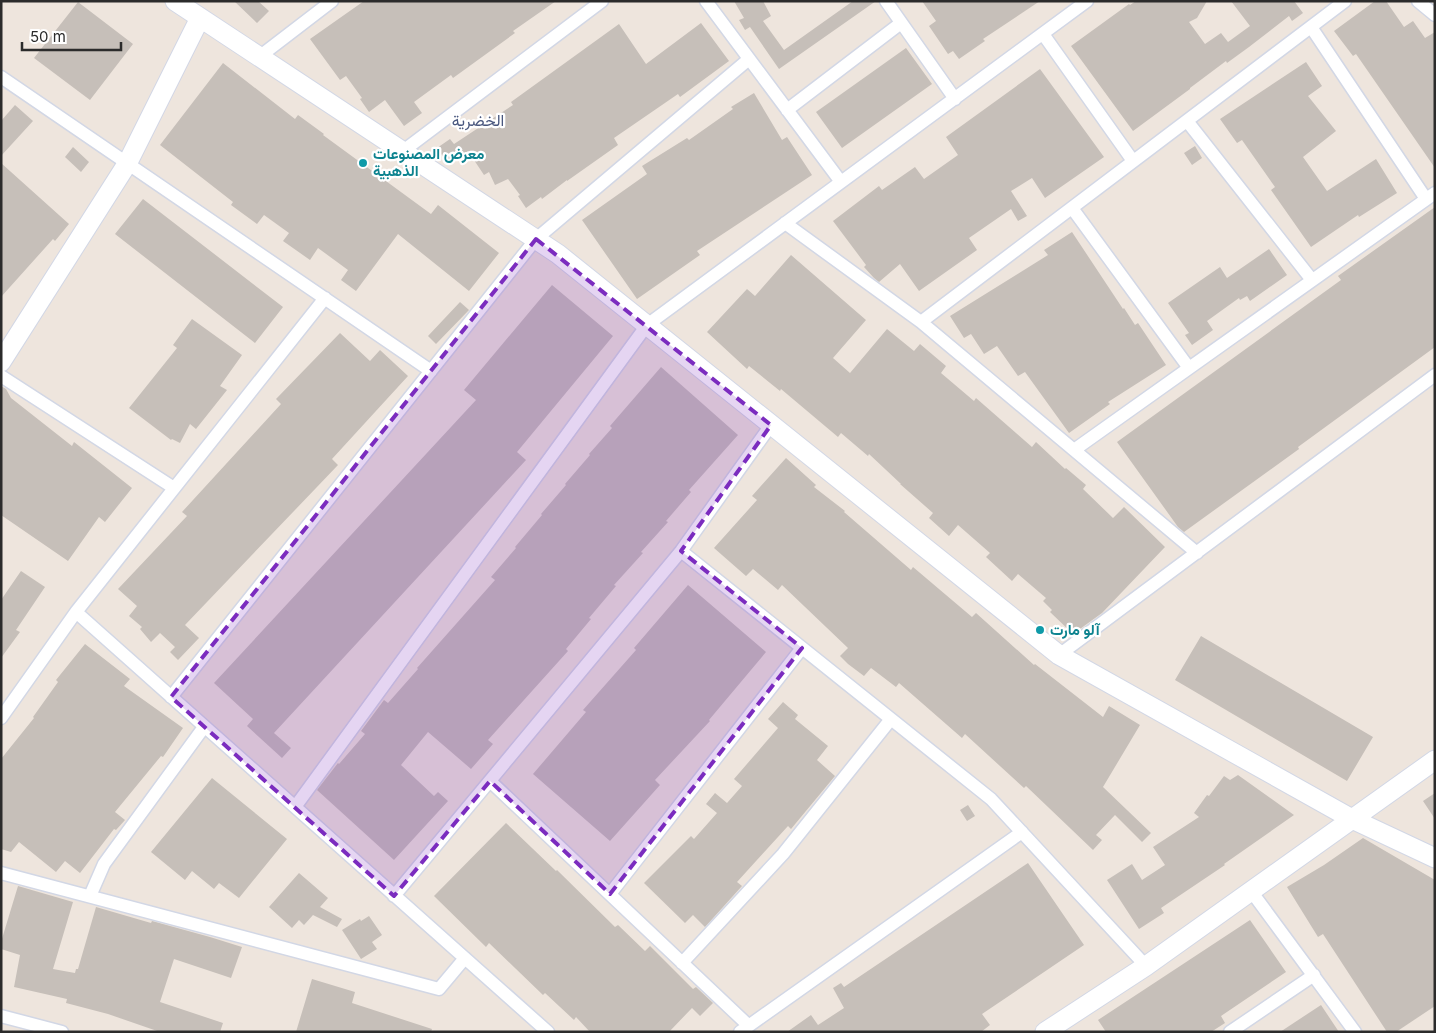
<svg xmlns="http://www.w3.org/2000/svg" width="1436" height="1033" font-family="Inter,Vazirmatn,sans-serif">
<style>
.building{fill:#c6bfb9}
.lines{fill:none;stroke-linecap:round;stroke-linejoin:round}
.street-casing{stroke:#d2d7e5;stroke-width:15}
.secondary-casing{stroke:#d2d7e5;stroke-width:21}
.street{stroke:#fff;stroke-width:12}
.secondary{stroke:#fff;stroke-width:19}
.marked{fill:#7b2cbf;fill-opacity:0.2;stroke:#7b2cbf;stroke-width:4;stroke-dasharray:10 6;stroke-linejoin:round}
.culture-dot{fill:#0f9aa8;stroke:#fff;stroke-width:2}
.labels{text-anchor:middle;stroke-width:4.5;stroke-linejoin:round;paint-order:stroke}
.culture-label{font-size:15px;font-weight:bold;fill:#0d838f;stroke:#fff;text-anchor:start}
.neighbourhood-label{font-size:16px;fill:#49577e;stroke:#fff}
</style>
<rect width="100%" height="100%" fill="#eee5dd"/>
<path class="building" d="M234,1H258L269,11L257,23Z
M364,1H556L513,31L515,33L453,78L451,75L414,102L422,113L404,126L385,100L369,112L360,99L362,98L346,76L340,80L310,39Z
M734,1H763L771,16L763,21L784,50L853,1H876L779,69L750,27L745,30L739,20L744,18Z
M922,1H1040L983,39L985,41L959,59L953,51L948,54L929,26L936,21Z
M1136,1H1207L1197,18L1189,22L1205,44L1221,33L1228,42L1250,26L1231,1H1294L1303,13L1292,21L1289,16L1249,47L1227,63L1226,61L1190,88V89L1133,131L1071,46L1129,4L1130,5Z
M1375,1H1386L1404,27L1413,21L1425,38L1435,32V168L1356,54L1353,56L1334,31Z
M78,2L133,44L90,100L34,58Z
M701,23L729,61L680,97L678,94L614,138L618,145L567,181V180L542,199L541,197L526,208L518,196L520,195L508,179L495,185L489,172L484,175L468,151L448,164L437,148L450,139L454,144L513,105L511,102L619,24L646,64Z
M906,48L932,84L842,148L816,112Z
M1306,62L1322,86L1308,96L1336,131L1303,157L1327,191L1376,159L1397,193L1359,217L1358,215L1311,247L1271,190L1275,187L1242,140L1237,143L1220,119Z
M223,63L295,119L298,115L324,134L323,135L431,214L438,205L499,253L469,291L398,234L356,291L341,280L348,270L318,248L310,260L283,241L289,233L264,215L257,224L231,205L233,202L160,145Z
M1040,69L1104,157L1045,198L1032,178L1011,191L1027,216L1018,221L1011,209L969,238L977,250L919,291L900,264L879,282L874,278L864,267L866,265L833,221L879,186L882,190L915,167L924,179L958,155L946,137Z
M754,93L782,140L787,137L812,175L697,251L700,255L637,299L582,220L647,174L642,166L687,138L689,140L733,109L731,107Z
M15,105L33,121L1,156V121Z
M1195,146L1202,158L1192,165L1184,153Z
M73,147L89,162L81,172L65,157Z
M1,163L69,224L55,241L53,239L1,297Z
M143,199L283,307L255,343L115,234Z
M1435,207V347L1298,447L1299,449L1184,532L1178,527L1117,442L1341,280L1338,276Z
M1072,232L1123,309L1124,308L1135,325L1138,323L1166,365L1108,402L1110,404L1069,433L1025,372L1018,376L997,346L984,354L971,334L964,338L950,316L1048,255L1044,250Z
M1269,249L1287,275L1250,301L1247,296L1240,300L1239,298L1207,321L1213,330L1192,345L1185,335L1189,333L1168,303L1220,267L1227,278Z
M791,255L866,320L833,358L850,373L887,329L914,351L920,344L946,366L941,373L974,401L976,398L1032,447L1036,442L1065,469L1066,468L1086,485L1083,489L1113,518L1124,507L1165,547L1102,613L1073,634L1050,612L1052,610L1043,601L1046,598L1018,574L1012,581L986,557L990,553L958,525L949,536L929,518L933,513L900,484H901L869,454L868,456L841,433L838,437L781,389L780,391L749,366L747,369L707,332L747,289L755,296Z
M552,285L613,336L517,452L526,460L274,733L291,748L282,758L247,726L253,719L214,683L476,400L464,390Z
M460,302L469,310L436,344L428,336Z
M192,319L242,355L220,386L227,390L196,429L190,424L180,443L172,439L171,440L129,408L177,348L173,345Z
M340,333L370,361L380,350L408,376L332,459L338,465L185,625L199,638L178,660L170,652L175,647L160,633L151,642L140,629L142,627L129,616L137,606L118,589L187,516L182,512L281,404L276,399Z
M661,367L738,435L689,490L691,492L666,521L668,522L641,552L643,553L614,585L616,586L589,618L591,619L566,649L568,651L488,740L493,744L471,769L428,732L401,765L434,796L438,792L448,801L394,860L317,790L338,763L339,764L365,734L361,731L384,700L388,703L418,669L417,668L495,580L491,577L516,548L515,547L542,515L541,514L566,485L565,484L590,455L589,454L612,428L610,426Z
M1,386L6,389L11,398L72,446L74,442L132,488L105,522L99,517L68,561L1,515Z
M786,458L816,485L814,487L845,511L844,512L911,570L913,567L972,617L976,613L1034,665L1035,664L1103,717L1109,706L1140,725L1103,787L1151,833L1142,842L1115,815L1096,835L1102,840L1093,850L1026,786L1024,788L965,734L962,738L899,683L896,687L871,668L864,676L848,664L840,656L848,648L782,585L778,590L753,569L746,576L714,548L757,500L752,496Z
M21,571L45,587L16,630L20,632L1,658V600Z
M688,585L766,652L709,720L710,721L655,780L660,785L610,841L533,774L586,712L583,710L636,650L634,648Z
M1201,636L1373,737L1347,781L1175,680Z
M85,644L130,679L124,686L183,728L163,757L161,756L115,812L125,820L116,830L114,829L80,873L65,861L56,872L19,842L11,852L1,849V759L34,718L33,717L58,682L56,680Z
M783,702L798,715L795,719L828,746L817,760L835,776L791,829L788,826L737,882L742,886L705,927L693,915L685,923L644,883L691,836L694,839L717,813L706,804L715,793L727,803L742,786L734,779L778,728L768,719Z
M1238,775L1294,815L1224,864L1225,865L1161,908L1164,913L1139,929L1107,880L1132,864L1142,880L1165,865L1153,847L1199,817L1194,813L1207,795L1209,796L1224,776L1230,780Z
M212,778L287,839L239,898L219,883L214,889L192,871L185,880L151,852Z
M1435,793V819L1423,801Z
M968,805L975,816L967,821L960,810Z
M506,823L556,871L557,870L615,927L618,925L645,951L650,946L693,989L696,987L713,1003L700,1016L692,1008L669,1032H590L576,1017L574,1020L545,993L543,995L489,943L486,947L434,896Z
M1363,838L1435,880V1006L1396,1032H1387L1323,934L1318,937L1287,887L1324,865Z
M1028,863L1084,945L982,1014L990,1025L981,1032H787L811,1015L818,1025L844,1008L833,988L841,983L844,987Z
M299,873L328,898L320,907L342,919L337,927L313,915L304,925L299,920L292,928L269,907Z
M18,886L73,902L53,969L75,973L76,969H78L96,907L151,923L152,921L210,937L242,947L231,978L174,959L160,1002L223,1023L220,1032H160L108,1014L66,1003L67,999L14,987L20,955L1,949V942Z
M369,916L382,935L372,942L377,949L361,959L342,930L360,919L361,921Z
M1250,920L1286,972L1221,1016L1225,1023L1211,1032H1106L1098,1020Z
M312,979L355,992L352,1003L432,1029L431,1032H296Z
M1321,1005L1339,1032H1280Z"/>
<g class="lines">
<defs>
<path id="street" d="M706,1L841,182
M886,1L955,99
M1418,1L1435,15
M1311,27L1426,199
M1043,34L1133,161
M259,57L332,1
M1,77L431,371
M787,110L901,23
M1187,121L1312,280
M403,151L602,1
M1072,208L1189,368
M785,223L921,322L1197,553
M921,322L1345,1
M1,376L174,488
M1074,450L1435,193
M681,551L991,799L1146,966
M76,612L548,1032
M1059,655L1435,375
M171,697L536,239L749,59
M1,718L76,612L325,298
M490,781L749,1026
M295,807L647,325L1087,1
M1,873L439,989L465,958
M1251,891L1355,1032
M610,894L802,648
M90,896L104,864L204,727
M394,896L681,551L771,425
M682,963L783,854L891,719
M1,1016L62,1032
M740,1032L1022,832
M1230,1032L1314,975"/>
<path id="secondary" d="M175,1L558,254L1059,655L1352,819L1435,858
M1,362L127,164L200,18
M1045,1032L1146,966L1435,760"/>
</defs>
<use href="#street" class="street-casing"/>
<use href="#secondary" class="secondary-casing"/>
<use href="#street" class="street"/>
<use href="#secondary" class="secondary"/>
</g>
<path class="marked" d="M536,239L771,425L681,551L802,648L610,894L490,781L394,896L171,697Z"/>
<g class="culture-dot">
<circle cx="363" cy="163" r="5"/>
<circle cx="1040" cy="630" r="5"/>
</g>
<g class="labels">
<g class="culture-label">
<text x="373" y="159">معرض المصنوعات<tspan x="373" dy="17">الذهبية</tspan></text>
<text x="1050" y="635">آلو مارت</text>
</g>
<g class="neighbourhood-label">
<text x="478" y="126">الخضرية</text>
</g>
</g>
<rect width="1436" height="1033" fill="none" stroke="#2b2b2b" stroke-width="5"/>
<path d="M22 42v8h99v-8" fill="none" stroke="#2b2b2b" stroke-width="2.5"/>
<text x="30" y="42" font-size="15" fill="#2b2b2b" stroke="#ffffff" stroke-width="4" paint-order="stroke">50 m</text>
</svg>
